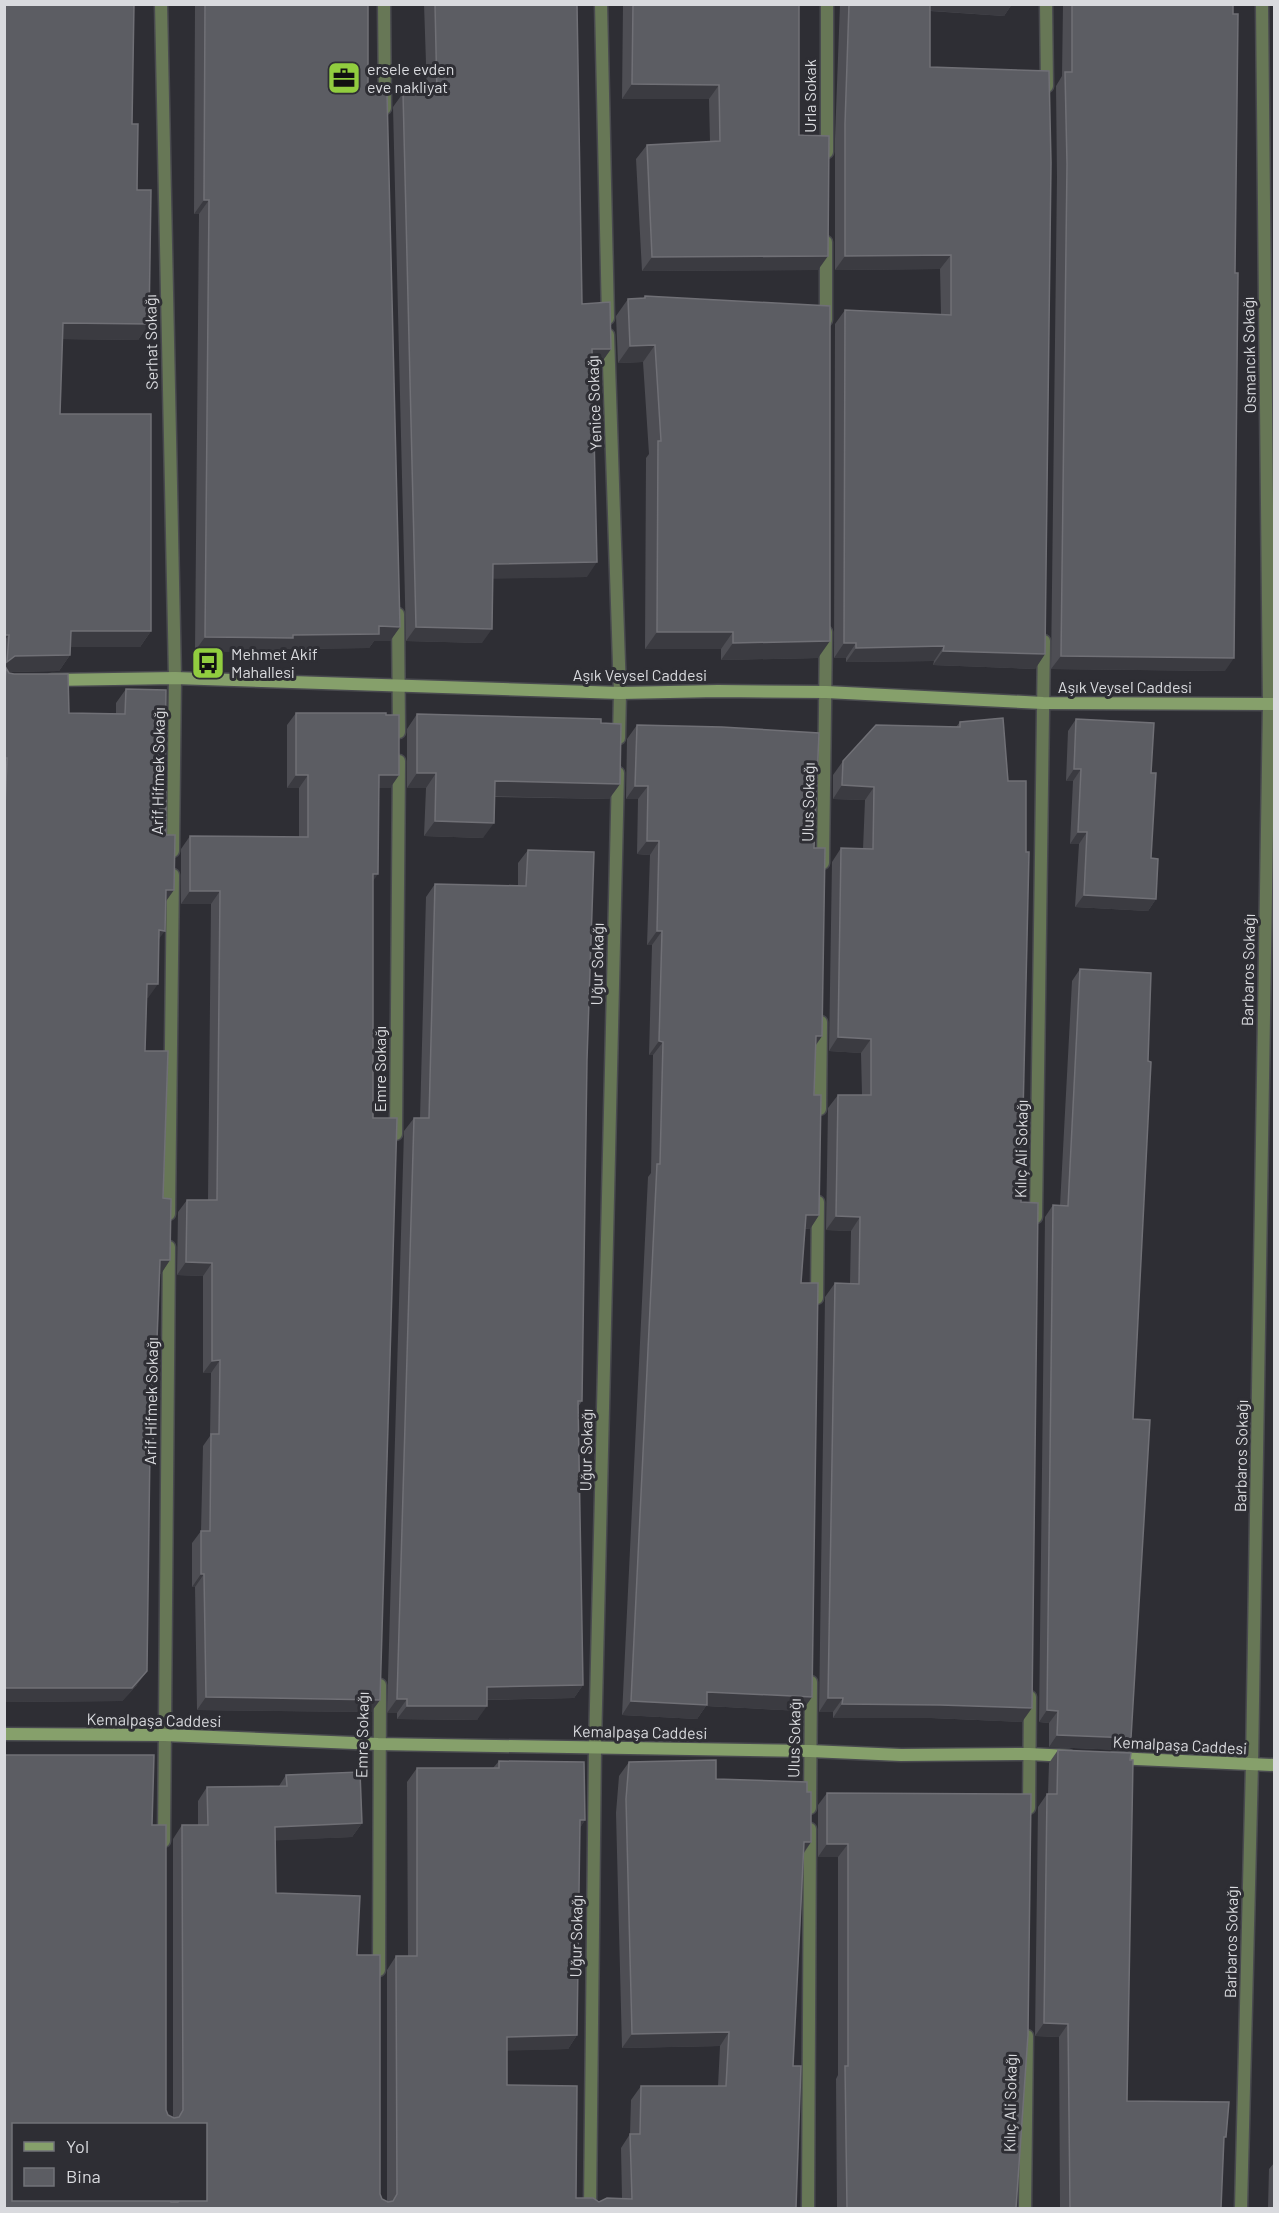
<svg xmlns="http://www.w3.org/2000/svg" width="1279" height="2213" font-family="Barlow,sans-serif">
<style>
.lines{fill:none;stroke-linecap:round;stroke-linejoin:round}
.street-casing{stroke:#494a4f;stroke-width:15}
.secondary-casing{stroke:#494a4f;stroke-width:15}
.street{stroke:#677756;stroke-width:12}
.secondary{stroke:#86a06b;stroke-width:12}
.wall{fill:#4e4e54;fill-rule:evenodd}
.shaded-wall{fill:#3b3b41}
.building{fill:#5c5d63;stroke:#707076;stroke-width:1.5;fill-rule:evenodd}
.labels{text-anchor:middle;stroke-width:6;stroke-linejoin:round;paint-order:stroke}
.poi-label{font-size:16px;fill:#d9dade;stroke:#2e2e34;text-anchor:start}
.street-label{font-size:16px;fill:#d9dade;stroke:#2e2e34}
</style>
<rect width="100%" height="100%" fill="#2e2e34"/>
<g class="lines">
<defs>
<path id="street" d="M161,4L175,678L173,851
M384,4L385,108
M601,4L608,318
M1046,4L1047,86
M827,152V4
M826,320V242
M608,335L620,693L619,738
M398,614L399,732
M823,863L826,632
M820,1109L821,1022
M396,1134L399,761
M169,1214L173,875
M1036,1217L1044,641
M817,1298L818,1202
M810,1808L811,1682
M1029,1808L1030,1697
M164,1841L169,1247
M379,1970L380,1685
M590,2208L595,1747L618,773
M808,2208L810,1829
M1025,2208L1027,2036
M1241,2208L1252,1764L1269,704L1262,4"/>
<path id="secondary" d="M52,680L175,678L620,693L718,691L826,692L1043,703L1274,704
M4,1734L164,1735L378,1744L810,1751L901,1755L1029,1754L1069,1756
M1114,1758L1274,1765"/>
</defs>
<use href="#street" class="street-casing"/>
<use href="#secondary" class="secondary-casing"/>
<use href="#street" class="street"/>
<use href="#secondary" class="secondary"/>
</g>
<path class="wall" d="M4,4H134L132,124L149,324L138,340L62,339L60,414L151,631L140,647H70V655L59,671L8,672L69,713L116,714V703L126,689L165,791L166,902L148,998H147L145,1051L170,1260L160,1274L153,1447L150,1453L137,1685L122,1701L4,1702Z
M195,4H368V92L400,627L390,641H374L369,648L285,649L283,652L195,651L199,214H194Z
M424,4H577L582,304L611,349L601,363H593L587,577L493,578L482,643L406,641L393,107L403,93H427Z
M623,4H799V135L818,270L642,271L636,159L647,145L710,142L709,99H622Z
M840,4H1012L1004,16L930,11V67L1045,654L1035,669L933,665L934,661L846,662V658H834L835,324L845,310L941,315L940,269L835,270V138Z
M1063,4H1233L1235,273L1225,671L1051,669L1057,177L1056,86L1062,76Z
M645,296L818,658L721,660V649H645L646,458L649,454L643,362L618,363L616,316L628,299L643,298Z
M296,713L399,775L390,788H379L373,882V1118L380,1700L371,1712L197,1710L195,1587H192V1543L201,1531L203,1446L210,1436L211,1373H203V1276L177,1275L178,1212L187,1200H208L211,904H181V849L190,836L299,837V788H287V725Z
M417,714L601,723L620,784L609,799L495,797L483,838L424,836L426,788H407V729Z
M1076,719L1151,773V858L1156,899L1148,911L1075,907L1079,844H1070L1073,781H1066L1068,731Z
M960,722L1021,1202L1022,1722L931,1718H833V1712H819L825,1297L835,1283H850L851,1231L826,1230L828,1108L838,1095H862L861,1053L829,1051L832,862L841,848L863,849L865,800L833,799V775L843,761L956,727Z
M637,725L814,848L822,1036L816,1045L814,1095L819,1215L810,1229H805L801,1283L812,1697L802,1711L706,1706L697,1719L622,1715L648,1177L651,1173L653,1055H649L652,945H647L650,855L637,854L638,799H626L627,739Z
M528,850L587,1060L582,1401L578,1407L583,1685L574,1698L487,1700L477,1720L397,1719V1713H387L404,1131L414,1118H420L426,897L435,884L518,886V863Z
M1080,969L1133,1419L1122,1750L1049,1747V1723L1039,1722L1045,1217L1053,1205L1060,1206L1072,981Z
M1058,1750L1127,2101L1224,2141L1221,2208H1060L1059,2037L1035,2036L1038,1807L1047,1794H1048L1049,1763Z
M4,1755H154L152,1825H166V2110L168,2115L173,2118V1839L182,1825H198V1801L207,1787L279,1786L286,1775L360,1772L362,1823L352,1837L275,1840L276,1893L360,1896L357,1955H380V2194L382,2199L387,2202V1970L396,1956H408L407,1782L417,1768H493L499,1761L584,1762L585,1820L579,1829L577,2035L568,2049L507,2050V2085L577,2086L576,2198H593L599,2202L607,2198L622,2199L621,2148L630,2134L631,2100L641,2086H718L720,2046L622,2048L616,1813L619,1776L629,1762L716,1760V1779L807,1782V1792H811V1842L804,1853L793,2066H801L796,2208H4ZM14,2124H206V2199H173V2202H171L170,2199H14Z
M827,1793L1016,2208H837L836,2079L838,2075V1857H818V1805Z
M1275,2162V2208H1268L1269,2169Z"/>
<path class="shaded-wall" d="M923,4H1012L1004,16L920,10Z
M632,84L719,85L709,99H622Z
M204,200H209L199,214H194Z
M951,255L940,269L835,270L845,256Z
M828,256L818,270L642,271L652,257Z
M63,323L149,324L138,340L52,339Z
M655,345L643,362L618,363L630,346Z
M592,349H611L601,363L583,364Z
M597,562L587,577L483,579L493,564Z
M379,626L400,627L390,641H374L369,648L285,649L283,652L195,651L205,637L293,635Z
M416,627L492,629L482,643L406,641Z
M71,631H151L140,647H60Z
M657,632H733L721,649H645Z
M4,635H9L4,641Z
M830,641L818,658L721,660L733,643Z
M844,643H856L846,658H834Z
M944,646L934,661L846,662L856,648Z
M943,651L1045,654L1035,669L933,665Z
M70,655L59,671L6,672V668L4,670V666L7,662L15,656Z
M1061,656L1234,658L1225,671L1051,669Z
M1074,769H1081L1073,781H1066Z
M417,773H436L426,788H407Z
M296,775H308L299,788H287Z
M379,775H399L390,788H370Z
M495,781L620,784L609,799L485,796Z
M842,785L874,787L865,800L833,799Z
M635,786H648L638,799H626Z
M435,821L494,823L483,838L424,836Z
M1078,832H1087L1079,844H1070Z
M647,841H659L650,855L637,854Z
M373,874H378L369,887Z
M166,890H174L164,904Z
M190,891H220L211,904H181Z
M1084,895L1156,899L1148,911L1075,907Z
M159,930L165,931L155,944Z
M657,931H662L652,945H647Z
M147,984H158L148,998H138Z
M816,1036H822L812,1050Z
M838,1037L871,1039L861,1053L829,1051Z
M659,1041L663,1042L653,1055H649Z
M806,1215H819L810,1229L796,1228Z
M836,1216L860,1217L851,1231L826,1230Z
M160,1260H170L161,1274H151Z
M186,1262L212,1263L203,1276L177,1275Z
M220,1360L211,1373H203L212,1361Z
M201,1574H204L195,1587H192Z
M147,1671L137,1685L122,1701L4,1702V1688Z
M583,1685L574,1698L477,1700L487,1687Z
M707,1692L812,1697L802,1711L706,1706L697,1719L622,1715L631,1701Z
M206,1697L380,1700L371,1712L197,1710Z
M828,1698H843L833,1712H819Z
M397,1699H407L397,1713H387Z
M842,1704L940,1705L1032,1708L1022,1722L931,1718H833Z
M407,1706H487L477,1720L397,1719Z
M1047,1710L1058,1711L1049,1723L1039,1722Z
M1057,1735L1131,1738L1122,1750L1049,1747Z
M580,1820H585L576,1834Z
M362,1823L352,1837L266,1841L275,1827Z
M804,1842H811L801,1856Z
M827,1844H848L838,1857H818Z
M1044,2023L1068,2024L1059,2037L1035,2036Z
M729,2032L720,2046L622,2048L632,2034Z
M577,2035L568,2049L497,2051L507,2037Z"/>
<path class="building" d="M4,4L67,5V4H134L132,124H138L137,190H151L149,324L63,323L60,414H151V631H71L70,655L15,656L7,662L9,635H4Z
M205,4H368V92L387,93L400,627L379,626V634L293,635V638L205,637L209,200H204Z
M435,4H577L582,304L610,302L611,349H592L597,562L493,564L492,629L416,627L403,93L437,94Z
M633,4H799V135L829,136L828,256L652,257L647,145L720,141L719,85L632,84Z
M849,4H930V67L1049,71L1051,163L1045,654L943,651L944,646L856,648V643H844L845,310L951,315V255L845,256V124Z
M1072,4H1233V14H1238L1235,273H1238L1234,658L1061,656L1067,164L1065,72H1072Z
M645,296L830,306V641L733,643V632H657L658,441H661L655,345L630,346L628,299L645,298Z
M6,668L9,673L14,674H68L69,713L125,714L126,689L166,690L165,791H166V835H175L174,890H166L165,931L159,930L158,984H147L145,1051H168L163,1198L171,1199L170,1260H160L153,1447H150L147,1671L132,1688H4V834L7,758H4V693Z
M296,713H386V715H399V775H379L378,874H373V1118H397L380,1700L206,1697L204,1574H201V1531H210L211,1434H219L220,1360L212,1361V1263L186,1262L187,1200H217L220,891H190V836L308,837V775H296Z
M417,714L601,719V723L621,724L620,784L495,781L494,823L435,821L436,773H417Z
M1003,718L1008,781H1026V852H1029L1021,1202L1038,1203L1032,1708L940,1705L842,1704L843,1698H828L835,1283L859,1284L860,1217L836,1216L838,1095H871V1039L838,1037L841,848L873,849L874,787L842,785L843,761L876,725L960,727V722Z
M1076,719L1154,723L1151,773H1156L1151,858L1158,859L1156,899L1084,895L1087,832H1078L1081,769H1074Z
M637,725L722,727L819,733L814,848H825L822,1036H816L814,1095H821L819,1215H806L801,1283H818L812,1697L707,1692V1705L631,1701L657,1164H660L663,1042L659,1041L662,931H657L659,841H647L648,786H635Z
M528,850L594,852L587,1060L582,1401H578L583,1685L487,1687V1706H407V1699H397L414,1118H429L435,884L526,886Z
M1080,969L1151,973L1148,1061L1151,1062L1133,1419L1150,1420L1131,1738L1057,1735L1058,1711L1047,1710L1053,1205L1068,1206Z
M1058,1750L1131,1753L1130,1760H1133L1127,2101L1229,2102L1226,2137H1224L1221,2208H1070L1068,2024L1044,2023L1047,1794H1057Z
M4,1755H154L152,1825H166V2110L168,2115L174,2118L179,2117L183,2110L182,1825H208L207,1787L287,1786L286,1775L360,1772L362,1823L275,1827L276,1893L360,1896L357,1955H380V2194L382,2199L388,2202L393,2201L397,2194L396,1956H417V1768H499V1761L584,1762L585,1820H580L577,2035L507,2037V2085L577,2086L576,2198H593L599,2202L607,2198L632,2199L630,2134H640L641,2086H726L729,2032L632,2034L626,1799L629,1762L716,1760V1779L807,1782V1792H811V1842H804L793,2066H801L796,2208H4ZM14,2124H206V2199H180L178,2202H171L170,2199H14Z
M827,1793L1031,1794L1028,2035L1016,2208H847L845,2066H848V1844H827Z"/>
<defs>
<symbol id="office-square" viewBox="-11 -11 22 22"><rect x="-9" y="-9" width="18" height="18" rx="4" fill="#91cd3f" stroke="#2e2e34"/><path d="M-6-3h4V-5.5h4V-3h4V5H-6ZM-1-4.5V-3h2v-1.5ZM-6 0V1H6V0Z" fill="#111"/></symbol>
<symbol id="bus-square" viewBox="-11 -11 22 22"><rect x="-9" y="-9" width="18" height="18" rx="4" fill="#91cd3f" stroke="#2e2e34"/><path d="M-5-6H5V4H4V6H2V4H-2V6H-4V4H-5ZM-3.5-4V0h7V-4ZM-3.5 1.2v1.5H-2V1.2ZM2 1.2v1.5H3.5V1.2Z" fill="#111"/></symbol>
</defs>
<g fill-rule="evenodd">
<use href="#office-square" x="325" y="59" width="38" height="38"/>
<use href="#bus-square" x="189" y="644" width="38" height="38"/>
</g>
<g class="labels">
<g class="poi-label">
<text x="367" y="75">ersele evden<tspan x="367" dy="18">eve nakliyat</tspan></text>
<text x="231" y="660">Mehmet Akif<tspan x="231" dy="18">Mahallesi</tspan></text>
</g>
<g class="street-label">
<text transform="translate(810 96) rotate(-90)" y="6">Urla Sokak</text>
<text transform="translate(151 342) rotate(-91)" y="6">Serhat Sokağı</text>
<text transform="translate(1249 355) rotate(-91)" y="6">Osmancık Sokağı</text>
<text transform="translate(594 403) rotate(-92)" y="6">Yenice Sokağı</text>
<text x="640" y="681">Aşık Veysel Caddesi</text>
<text x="1125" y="693">Aşık Veysel Caddesi</text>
<text transform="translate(158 771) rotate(-89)" y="6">Arif Hifmek Sokağı</text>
<text transform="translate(808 802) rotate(-89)" y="6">Ulus Sokağı</text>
<text transform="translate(597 964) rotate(-89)" y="6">Uğur Sokağı</text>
<text transform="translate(1248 970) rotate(-89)" y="6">Barbaros Sokağı</text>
<text transform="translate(380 1069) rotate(-90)" y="6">Emre Sokağı</text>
<text transform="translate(1021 1149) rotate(-89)" y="6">Kılıç Ali Sokağı</text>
<text transform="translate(151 1401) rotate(-89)" y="6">Arif Hifmek Sokağı</text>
<text transform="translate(586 1450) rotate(-89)" y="6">Uğur Sokağı</text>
<text transform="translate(1241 1456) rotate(-89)" y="6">Barbaros Sokağı</text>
<text transform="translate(154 1720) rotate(1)" y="6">Kemalpaşa Caddesi</text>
<text transform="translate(640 1732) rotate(1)" y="6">Kemalpaşa Caddesi</text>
<text transform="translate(362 1735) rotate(-89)" y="6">Emre Sokağı</text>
<text transform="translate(794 1738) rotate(-89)" y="6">Ulus Sokağı</text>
<text transform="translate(1180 1745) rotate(3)" y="6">Kemalpaşa Caddesi</text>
<text transform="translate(576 1936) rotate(-89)" y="6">Uğur Sokağı</text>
<text transform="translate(1231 1942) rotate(-89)" y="6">Barbaros Sokağı</text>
<text transform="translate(1010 2103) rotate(-89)" y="6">Kılıç Ali Sokağı</text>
</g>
</g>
<rect width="1279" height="2213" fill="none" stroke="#d9dade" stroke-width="12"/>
<rect x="12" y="2123" width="195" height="78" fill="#2e2e34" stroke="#727378" stroke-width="1.5"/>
<rect x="24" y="2142" width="30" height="9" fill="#86a06b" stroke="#727378" stroke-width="1.5"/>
<text x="66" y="2153" font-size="18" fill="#d9dade">Yol</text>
<rect x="24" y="2168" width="30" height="18" fill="#5c5d63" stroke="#727378" stroke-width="1.5"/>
<text x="66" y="2183" font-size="18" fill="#d9dade">Bina</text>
</svg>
